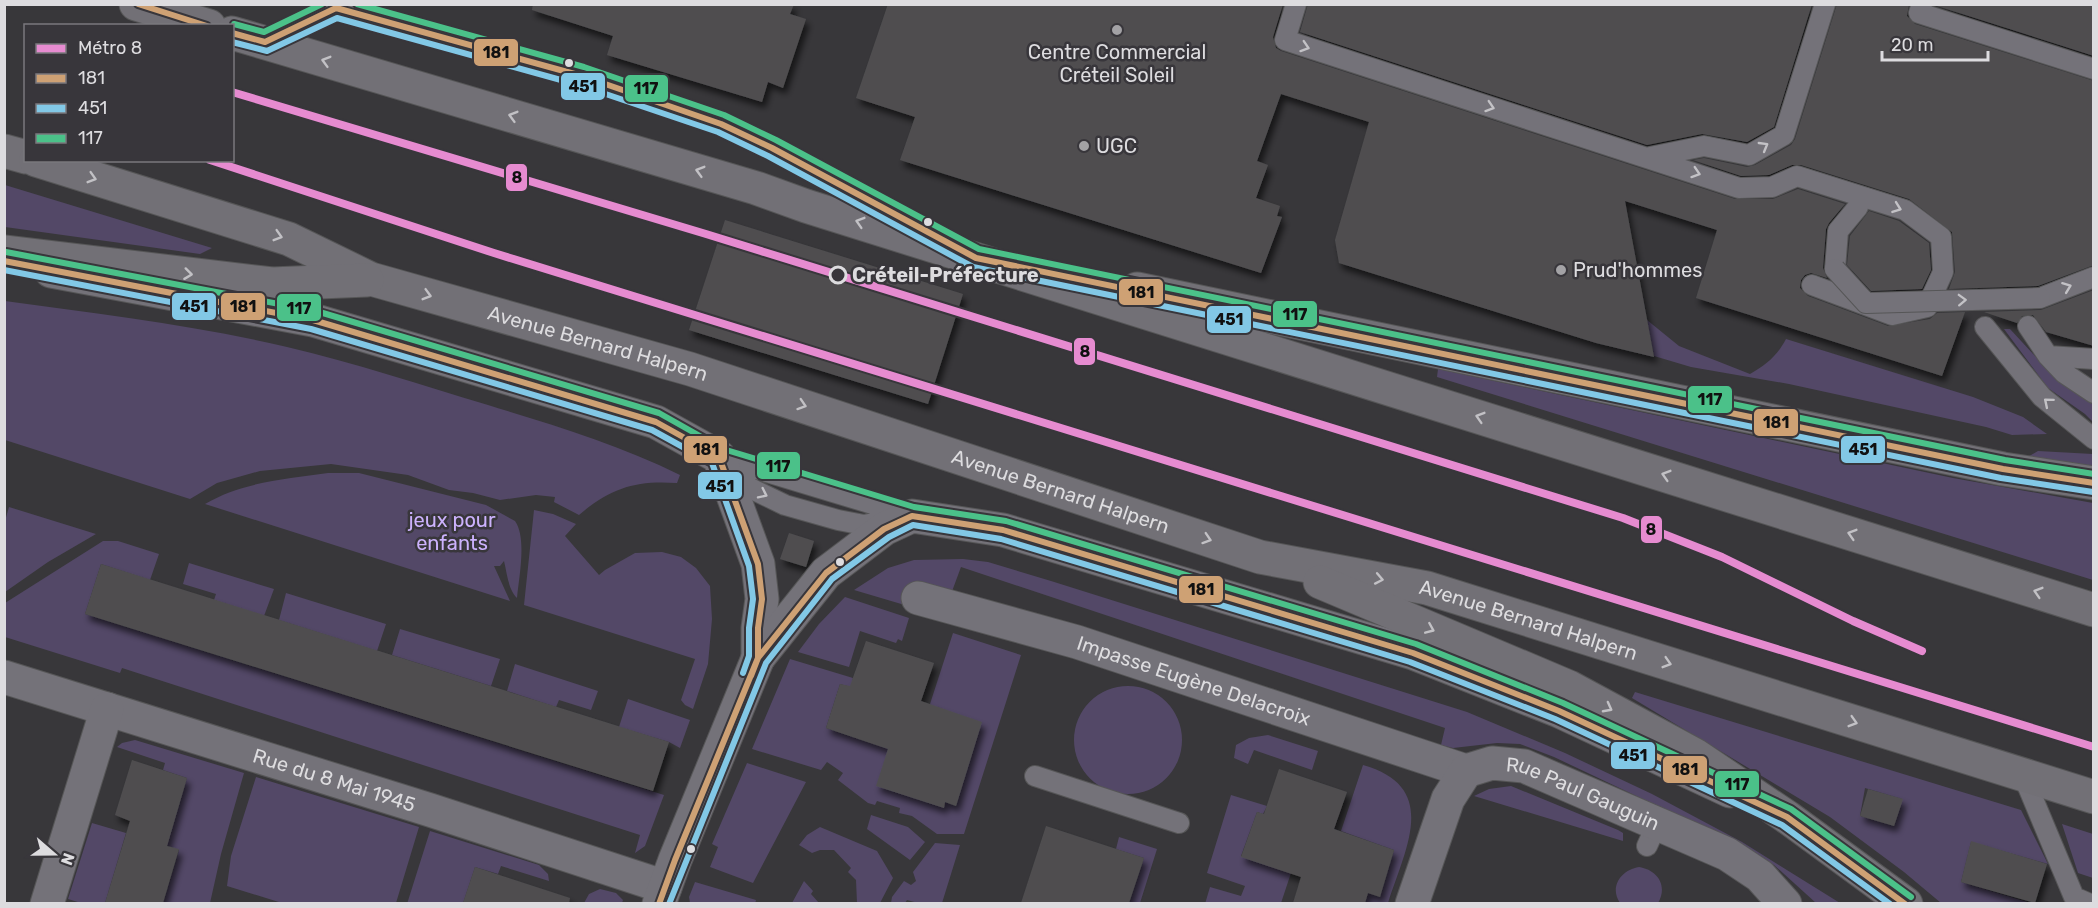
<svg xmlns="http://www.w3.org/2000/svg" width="2098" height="908" font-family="Rubik,sans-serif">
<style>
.green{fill:#534867;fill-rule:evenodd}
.building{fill:#4f4e50;filter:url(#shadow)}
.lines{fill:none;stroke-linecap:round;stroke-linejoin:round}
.service-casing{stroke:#565657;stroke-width:22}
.minor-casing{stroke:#565657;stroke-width:35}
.tertiary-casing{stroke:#565657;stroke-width:35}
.trunk-casing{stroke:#565657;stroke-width:35}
.service{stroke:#747279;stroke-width:20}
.minor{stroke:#747279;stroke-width:33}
.tertiary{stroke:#747279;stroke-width:33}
.trunk{stroke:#727076;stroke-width:33}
.service-bridge-casing{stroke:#565657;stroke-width:22;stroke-linecap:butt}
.service-bridge{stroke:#747279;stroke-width:20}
.bus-1-casing{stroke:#38363b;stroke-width:10}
.bus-2-casing{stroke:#38363b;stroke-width:10}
.bus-3-casing{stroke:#38363b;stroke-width:10}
.bus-1{stroke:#cea174;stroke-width:6}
.bus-2{stroke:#82c8e6;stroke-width:6}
.bus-3{stroke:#4bc189;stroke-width:6}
.metro-1-casing{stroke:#38363b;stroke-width:12}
.metro-1{stroke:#e68bd0;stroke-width:8}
.oneway{stroke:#c3c2c6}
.oneway2{stroke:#c2c1c5}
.poi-dot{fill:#a3a2a5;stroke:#38363b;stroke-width:2}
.bus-dot{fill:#dddcdf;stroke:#38363b;stroke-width:2}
.stop-dot{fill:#38363b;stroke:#dddcdf;stroke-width:3}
.labels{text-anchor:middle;stroke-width:5;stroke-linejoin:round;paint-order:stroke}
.poi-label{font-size:20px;fill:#dddcdf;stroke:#38363b;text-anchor:start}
.stop-label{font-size:20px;font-weight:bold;fill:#dddcdf;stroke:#38363b;text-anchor:start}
.street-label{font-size:20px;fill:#dddcdf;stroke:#38363b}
.park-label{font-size:20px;fill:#ccb2fd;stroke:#38363b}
.line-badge{stroke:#38363b;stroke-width:2}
.pale-badge-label{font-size:16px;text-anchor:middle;font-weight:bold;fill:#111}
</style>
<defs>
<filter id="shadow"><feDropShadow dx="3.5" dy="6" stdDeviation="3" flood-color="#0009"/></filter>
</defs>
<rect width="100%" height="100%" fill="#38373a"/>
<path class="green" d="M5,185L212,248L200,254L5,227Z
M5,301C99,314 194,325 287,347C355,363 421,385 488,405C553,425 618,444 680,475L677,483C636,480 610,488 579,515L554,502L555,497L536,495L500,500L473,493L449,490L408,475L331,464L260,471L217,483L190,499L5,440Z
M1647,320L1679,346L1750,374C1766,365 1777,356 1786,339L1973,397L2023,417L2047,434L2012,435L1986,427L1789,384L1691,367L1654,356Z
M2004,329H2010L2058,381L2093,401V422L2085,414L2048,388Z
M1438,369L1953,478L2093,503V580L1437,377Z
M2038,451L2093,454V469L2026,458Z
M328,473H359L486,505L515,521C527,538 519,577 517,598C508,589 507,573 504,561L500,566H494L510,601L205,504C242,482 286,479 328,473Z
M9,507L96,534L48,562L5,592V521Z
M534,510L553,514L576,524L565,536L599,575L605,570L635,553L662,552L681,557L696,568L710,586L712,619L708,664L693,709L685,705L681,700L695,659L524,605Z
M103,541H118L159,554L150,580L101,564L85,614L664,795L645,846L635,853L640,835L122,668L120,673L5,637V603Z
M963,559L988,562L1051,581L1467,712L1565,753L1652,794L1742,842L1840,903H1816L1774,865L1723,837L1554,757L1520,744L1497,743L1453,748L1441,745L1445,728L961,567L951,594L914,582L908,606L854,590L888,568L914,560Z
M189,563L274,589L264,616L214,600L216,594L183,584Z
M286,593L386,624L377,651L279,620Z
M845,597L909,618L902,641L898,639L896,643L860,631L849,667L798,652L819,624Z
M400,629L500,659L491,686L392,655Z
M953,633L1021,655L964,834H937L912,816L899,813L900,808L877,801L875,805L868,803L838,780L843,773L827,762L821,770L752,749L790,659L853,678L851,687L840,684L826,728L880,746L882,742L944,807L945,802L956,806L930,704Z
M515,664L598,691L591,710L559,700L556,707L507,691Z
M1074 740a54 54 0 1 1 108 0a54 54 0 1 1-108 0Z
M1635,692L2021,810L2048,864L1971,842L1961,882L2031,903H1941L1904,872L1830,817L1632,698ZM1865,788L1902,799L1894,826L1860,816Z
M628,699L690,720L680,748L669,742L619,727Z
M1268,735L1318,751L1312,770L1254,750L1248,764L1234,758L1236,745L1249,738Z
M135,740L244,773L221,854L210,903H163L179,850L163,844L171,831L187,778L163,770L165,763L117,747L122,743Z
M747,763L806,782L753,883L710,867L718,847L712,844Z
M1363,765C1441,787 1405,849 1388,903H1365L1368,893L1380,897L1394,850L1341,831Z
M256,777L419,827L396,903H282L227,886L231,856Z
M1511,786L1618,830L1623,833V841L1474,796L1489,789Z
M1231,795L1267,806L1263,814L1257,812L1241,856L1291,873L1281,903L1205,904L1210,887L1241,896L1245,886L1207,873Z
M871,815L908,827L925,842L910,860L867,829Z
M92,823L126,833L105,903H81L68,899Z
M2062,824L2093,834V878L2078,873Z
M820,827L877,851L893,878L880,903H857L856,880L848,872L851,868L834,850H820L812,853L799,845L807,835Z
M430,831L539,865L548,874L549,881L501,866L498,874L475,867L463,903L407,904Z
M1119,837L1157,849L1140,903H1129L1144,858L1116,849Z
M935,843L960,845L942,903H918L907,900L905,903H891L892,897L904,881L911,885L916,881L913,872Z
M1639,867C1658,870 1668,886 1658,903H1620C1609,887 1621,870 1639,867Z
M804,881L813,891L811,894L819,903H792Z
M695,882L756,900L755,904L690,903L689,897Z
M600,889L616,893L623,900L622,903H584L589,894Z"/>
<path class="building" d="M533,4H794L790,14L806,19L783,88L768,82L762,102L607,55L613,36L532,10Z
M888,4H1283L1273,37L1276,48L1281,51L1735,199H1773L1798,189L1845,204L1829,223L1826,229L1823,268L1827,278L1811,273L1805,275L1801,280L1800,288L1808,296L1888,326L1930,319L1937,313L1965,312L1942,376L1696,298L1717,230L1625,201L1654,357L1596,343L1339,263L1335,240L1369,122L1281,94L1257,161L1268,165L1256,198L1280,206L1277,216L1282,217L1261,273L900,160L915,117L856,98Z
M1308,4H1812L1774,127L1747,142L1702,134L1647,145L1300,32Z
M1837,4H1909L1907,16L1915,24L2094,81V265L2038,286L1949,289L1955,272L1952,232L1909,199L1801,165H1792L1769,175L1741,176L1693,160L1704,158L1747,167L1755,165L1791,145L1795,139Z
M1934,4H2094V56L1934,5Z
M1869,211L1899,221L1929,243L1931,270L1922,289L1871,291L1847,265L1850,236Z
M725,220L963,294L928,404L689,330Z
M2094,290V346L2046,332L2033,315L2022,316L2017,323L1984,312L2041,310Z
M789,533L814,541L806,567L780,559Z
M101,564L669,742L653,791L85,614Z
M866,641L934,663L921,701L982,722L956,806L945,802L944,808L876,786L888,749L826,728L840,684L850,686Z
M132,760L187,778L167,846L179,849L163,903H105L130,821L115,815Z
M1279,769L1347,792L1334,829L1394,850L1380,897L1368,893L1365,903H1293L1301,877L1241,857L1257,812L1264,814Z
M1868,789L1903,799L1894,826L1860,816Z
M1046,826L1144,858L1129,903H1021Z
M1971,841L2047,864L2035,903L1961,882Z
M475,867L570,898L569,903H463Z"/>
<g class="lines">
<defs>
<path id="service" d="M1296,4L1285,40L1739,188L1772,187L1797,176L1905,210L1941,237L1943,272L1927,307L1892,315L1812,285
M1922,4L1919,13L2094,69
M265,42L336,8L582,76L721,124L772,148L927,232
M1650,157L1704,146L1749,155L1784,135L1825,4
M1835,269L1838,231L1858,207
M2040,298L2094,277
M2028,326L2048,356L2064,373L2094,393
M1985,327L2042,397L2094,439
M2048,356L2094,359
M721,458L909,515
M727,465L750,488L785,505L838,520L864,525L889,520
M2023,775L2074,897L2090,904
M1035,776L1179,823
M1647,846L1657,824"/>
<g id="minor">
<path d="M51,271L313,320L656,422L719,457L758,564L762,599L758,628V658"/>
<path id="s1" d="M918,598L1077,642L1466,771"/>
<path d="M758,658L826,573L884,529L912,516L1003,530L1413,653L1559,711L1730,791"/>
<path id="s2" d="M4,677L430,810L665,887"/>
<path d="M47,904L107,709"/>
<path id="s3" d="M1412,904L1448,799L1466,771L1492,763L1524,766L1727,854L1760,876L1785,904"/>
</g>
<path id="tertiary" d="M659,904L675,860L758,658"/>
<g id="trunk">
<path d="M136,4L209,26"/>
<path d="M232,33L756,188L806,206L2094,610"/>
<path d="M4,151L26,157"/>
<path id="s4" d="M36,160L289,239L371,279L690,369L1260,557L1427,588L2094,797"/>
<path d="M4,252L272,284L367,280"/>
<path d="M1137,289L2003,469L2094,483"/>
<path d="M1320,582L1569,687L1695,755L1787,817L1906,904"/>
</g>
</defs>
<use href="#service" class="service-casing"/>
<use href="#minor" class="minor-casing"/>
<use href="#tertiary" class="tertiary-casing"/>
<use href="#trunk" class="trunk-casing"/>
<use href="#service" class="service"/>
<use href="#minor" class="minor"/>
<use href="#tertiary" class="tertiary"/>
<use href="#trunk" class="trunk"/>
<defs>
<path id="service-bridge" d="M1835,269L1866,303L2040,298"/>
</defs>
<use href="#service-bridge" class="service-bridge-casing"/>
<use href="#service-bridge" class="service-bridge"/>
<defs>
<path id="bus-1" d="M138,4L207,26
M232,33L265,42L336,8L582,76L721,124L772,148L976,258L2003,469L2094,483
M4,261L313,320L656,422L719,457L758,564L762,599L758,628V658L751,676
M659,904L675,860L758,658L826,573L884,529L912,516L1003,530L1413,653L1559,711L1787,817L1905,904"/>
<path id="bus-2" d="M232,42L267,51L337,18L579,85L718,132L768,156L973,267L2001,478L2093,492
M4,270L311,329L652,430L712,463L749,566L753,599L749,628V656L743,673
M669,904L766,663L832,579L889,537L913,525L1001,539L1410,662L1555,719L1782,825L1890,904"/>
<path id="bus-3" d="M357,4L584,67L724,115L776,140L979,249L2005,460L2094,474
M234,24L264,32L322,4
M6,252L316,311L659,413L723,449L914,507L1006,521L1416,644L1563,703L1791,809L1911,897"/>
</defs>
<use href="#bus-1" class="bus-1-casing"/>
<use href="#bus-2" class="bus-2-casing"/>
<use href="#bus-3" class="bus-3-casing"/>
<use href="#bus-1" class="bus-1"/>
<use href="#bus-2" class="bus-2"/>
<use href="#bus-3" class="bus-3"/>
<defs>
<path id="metro-1" d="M232,92L706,234L1623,518L1722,557L1853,621L1922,651
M210,160L494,253L2094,747"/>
</defs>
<use href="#metro-1" class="metro-1-casing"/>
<use href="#metro-1" class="metro-1"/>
</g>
<defs><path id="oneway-chevron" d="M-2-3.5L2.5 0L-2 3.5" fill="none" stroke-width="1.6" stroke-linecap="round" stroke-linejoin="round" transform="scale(1.5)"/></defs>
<g class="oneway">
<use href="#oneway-chevron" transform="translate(1305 47) rotate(18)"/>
<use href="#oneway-chevron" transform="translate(1490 107) rotate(18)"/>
<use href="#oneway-chevron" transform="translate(1764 146) rotate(-30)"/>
<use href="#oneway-chevron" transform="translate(1696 173) rotate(18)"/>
<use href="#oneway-chevron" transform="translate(1897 208) rotate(20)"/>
<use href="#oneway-chevron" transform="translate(2067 287) rotate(-21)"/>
<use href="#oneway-chevron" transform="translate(1962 300) rotate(-2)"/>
<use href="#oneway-chevron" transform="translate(2048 402) rotate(-140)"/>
<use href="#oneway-chevron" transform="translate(763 494) rotate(26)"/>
</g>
<g class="oneway2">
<use href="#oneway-chevron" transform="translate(326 61) rotate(-164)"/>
<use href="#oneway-chevron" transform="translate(513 116) rotate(-164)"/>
<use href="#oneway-chevron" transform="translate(700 171) rotate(-164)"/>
<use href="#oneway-chevron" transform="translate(92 178) rotate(17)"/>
<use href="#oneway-chevron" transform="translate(860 222) rotate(-163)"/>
<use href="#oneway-chevron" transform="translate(278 236) rotate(17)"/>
<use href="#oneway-chevron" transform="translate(188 274) rotate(7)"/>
<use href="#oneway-chevron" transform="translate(427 295) rotate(16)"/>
<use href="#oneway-chevron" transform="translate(802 405) rotate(18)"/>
<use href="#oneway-chevron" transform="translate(1480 417) rotate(-163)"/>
<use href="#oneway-chevron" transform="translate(1666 475) rotate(-163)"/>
<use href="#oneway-chevron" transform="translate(1852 534) rotate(-163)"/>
<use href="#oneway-chevron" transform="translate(1207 539) rotate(18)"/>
<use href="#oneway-chevron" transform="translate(1379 579) rotate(11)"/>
<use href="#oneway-chevron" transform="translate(2038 592) rotate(-163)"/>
<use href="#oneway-chevron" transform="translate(1430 629) rotate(23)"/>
<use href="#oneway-chevron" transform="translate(1667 663) rotate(17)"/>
<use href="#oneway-chevron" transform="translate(1608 708) rotate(28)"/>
<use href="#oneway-chevron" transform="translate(1853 722) rotate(17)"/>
</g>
<g class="poi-dot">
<circle cx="1117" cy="30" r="6"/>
<circle cx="1084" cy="146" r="6"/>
<circle cx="1561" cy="270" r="6"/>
</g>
<g class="bus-dot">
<circle cx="569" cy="63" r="5"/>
<circle cx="928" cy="222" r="5"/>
<circle cx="840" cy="562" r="5"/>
<circle cx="691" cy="849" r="5"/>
</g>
<circle class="stop-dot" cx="838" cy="275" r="8"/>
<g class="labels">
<g class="poi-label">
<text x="1117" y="59" text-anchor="middle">Centre Commercial<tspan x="1117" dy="23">Créteil Soleil</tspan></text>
<text x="1096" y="153">UGC</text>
<text x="1573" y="277">Prud'hommes</text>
</g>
<g class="stop-label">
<text x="852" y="282">Créteil-Préfecture</text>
</g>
<g class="street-label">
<text dy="7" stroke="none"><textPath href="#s4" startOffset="592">Avenue Bernard Halpern</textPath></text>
<text dy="7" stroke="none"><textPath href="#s4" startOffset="1078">Avenue Bernard Halpern</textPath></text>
<text dy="7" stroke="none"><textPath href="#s4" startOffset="1564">Avenue Bernard Halpern</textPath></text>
<text dy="7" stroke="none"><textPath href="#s1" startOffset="288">Impasse Eugène Delacroix</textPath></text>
<text dy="7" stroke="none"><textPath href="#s2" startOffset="346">Rue du 8 Mai 1945</textPath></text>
<text dy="7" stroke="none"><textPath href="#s3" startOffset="268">Rue Paul Gauguin</textPath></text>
</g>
<g class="park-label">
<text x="452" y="527">jeux pour<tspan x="452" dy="23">enfants</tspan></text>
</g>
</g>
<g class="line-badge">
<rect x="473" y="38" width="46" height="29" rx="6" fill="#cea174"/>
<rect x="560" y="72" width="46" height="29" rx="6" fill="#82c8e6"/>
<rect x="624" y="74" width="45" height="29" rx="6" fill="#4bc189"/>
<rect x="505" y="163" width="23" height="29" rx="6" fill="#e68bd0"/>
<rect x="1118" y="278" width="46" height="28" rx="6" fill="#cea174"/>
<rect x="171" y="292" width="46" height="29" rx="6" fill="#82c8e6"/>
<rect x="220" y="292" width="46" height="29" rx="6" fill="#cea174"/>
<rect x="276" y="293" width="46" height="29" rx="6" fill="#4bc189"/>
<rect x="1272" y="300" width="46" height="28" rx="6" fill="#4bc189"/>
<rect x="1206" y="305" width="46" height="29" rx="6" fill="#82c8e6"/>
<rect x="1073" y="337" width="23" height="29" rx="6" fill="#e68bd0"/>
<rect x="1687" y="385" width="46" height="29" rx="6" fill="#4bc189"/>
<rect x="1753" y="408" width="46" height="29" rx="6" fill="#cea174"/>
<rect x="683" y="435" width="45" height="29" rx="6" fill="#cea174"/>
<rect x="1840" y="435" width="46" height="29" rx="6" fill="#82c8e6"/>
<rect x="756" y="451" width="45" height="29" rx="6" fill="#4bc189"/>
<rect x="697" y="471" width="46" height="29" rx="6" fill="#82c8e6"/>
<rect x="1640" y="515" width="23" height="29" rx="6" fill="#e68bd0"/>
<rect x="1178" y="575" width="46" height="29" rx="6" fill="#cea174"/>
<rect x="1610" y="741" width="46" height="29" rx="6" fill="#82c8e6"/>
<rect x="1662" y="755" width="46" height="29" rx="6" fill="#cea174"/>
<rect x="1714" y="770" width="46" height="28" rx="6" fill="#4bc189"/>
</g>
<g class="pale-badge-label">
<text x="496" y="58">181</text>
<text x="583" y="92">451</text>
<text x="646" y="94">117</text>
<text x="517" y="183">8</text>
<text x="1141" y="298">181</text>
<text x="194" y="312">451</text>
<text x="243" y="312">181</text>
<text x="299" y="314">117</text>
<text x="1295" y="320">117</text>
<text x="1229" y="325">451</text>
<text x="1085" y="357">8</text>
<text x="1710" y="405">117</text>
<text x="1776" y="428">181</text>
<text x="706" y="455">181</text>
<text x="1863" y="455">451</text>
<text x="778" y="472">117</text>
<text x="720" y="492">451</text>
<text x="1651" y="535">8</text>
<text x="1201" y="595">181</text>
<text x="1633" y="761">451</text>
<text x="1685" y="775">181</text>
<text x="1737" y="790">117</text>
</g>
<rect width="2098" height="908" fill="none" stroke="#dddcdf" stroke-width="12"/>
<rect x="24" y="24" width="210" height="138" fill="#38363b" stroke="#7a787d" stroke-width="1.5"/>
<rect x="36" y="44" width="30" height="9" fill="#e68bd0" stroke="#7a787d" stroke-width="1.5"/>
<text x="78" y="54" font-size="18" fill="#dddcdf">Métro 8</text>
<rect x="36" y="74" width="30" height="9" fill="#cea174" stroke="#7a787d" stroke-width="1.5"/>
<text x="78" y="84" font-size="18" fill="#dddcdf">181</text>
<rect x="36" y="104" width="30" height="9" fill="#82c8e6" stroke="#7a787d" stroke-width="1.5"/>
<text x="78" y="114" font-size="18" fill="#dddcdf">451</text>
<rect x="36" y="134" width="30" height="9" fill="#4bc189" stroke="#7a787d" stroke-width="1.5"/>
<text x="78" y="144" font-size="18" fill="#dddcdf">117</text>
<g transform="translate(54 854) rotate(110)" stroke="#38363b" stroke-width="4.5" paint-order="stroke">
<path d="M0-4.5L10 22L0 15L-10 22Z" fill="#dddcdf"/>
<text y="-9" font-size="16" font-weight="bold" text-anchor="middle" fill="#dddcdf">N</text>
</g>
<path d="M1882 51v9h106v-9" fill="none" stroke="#dddcdf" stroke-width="3"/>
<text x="1891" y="51" font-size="18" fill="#dddcdf" stroke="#38363b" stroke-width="4.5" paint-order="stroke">20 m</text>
</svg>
